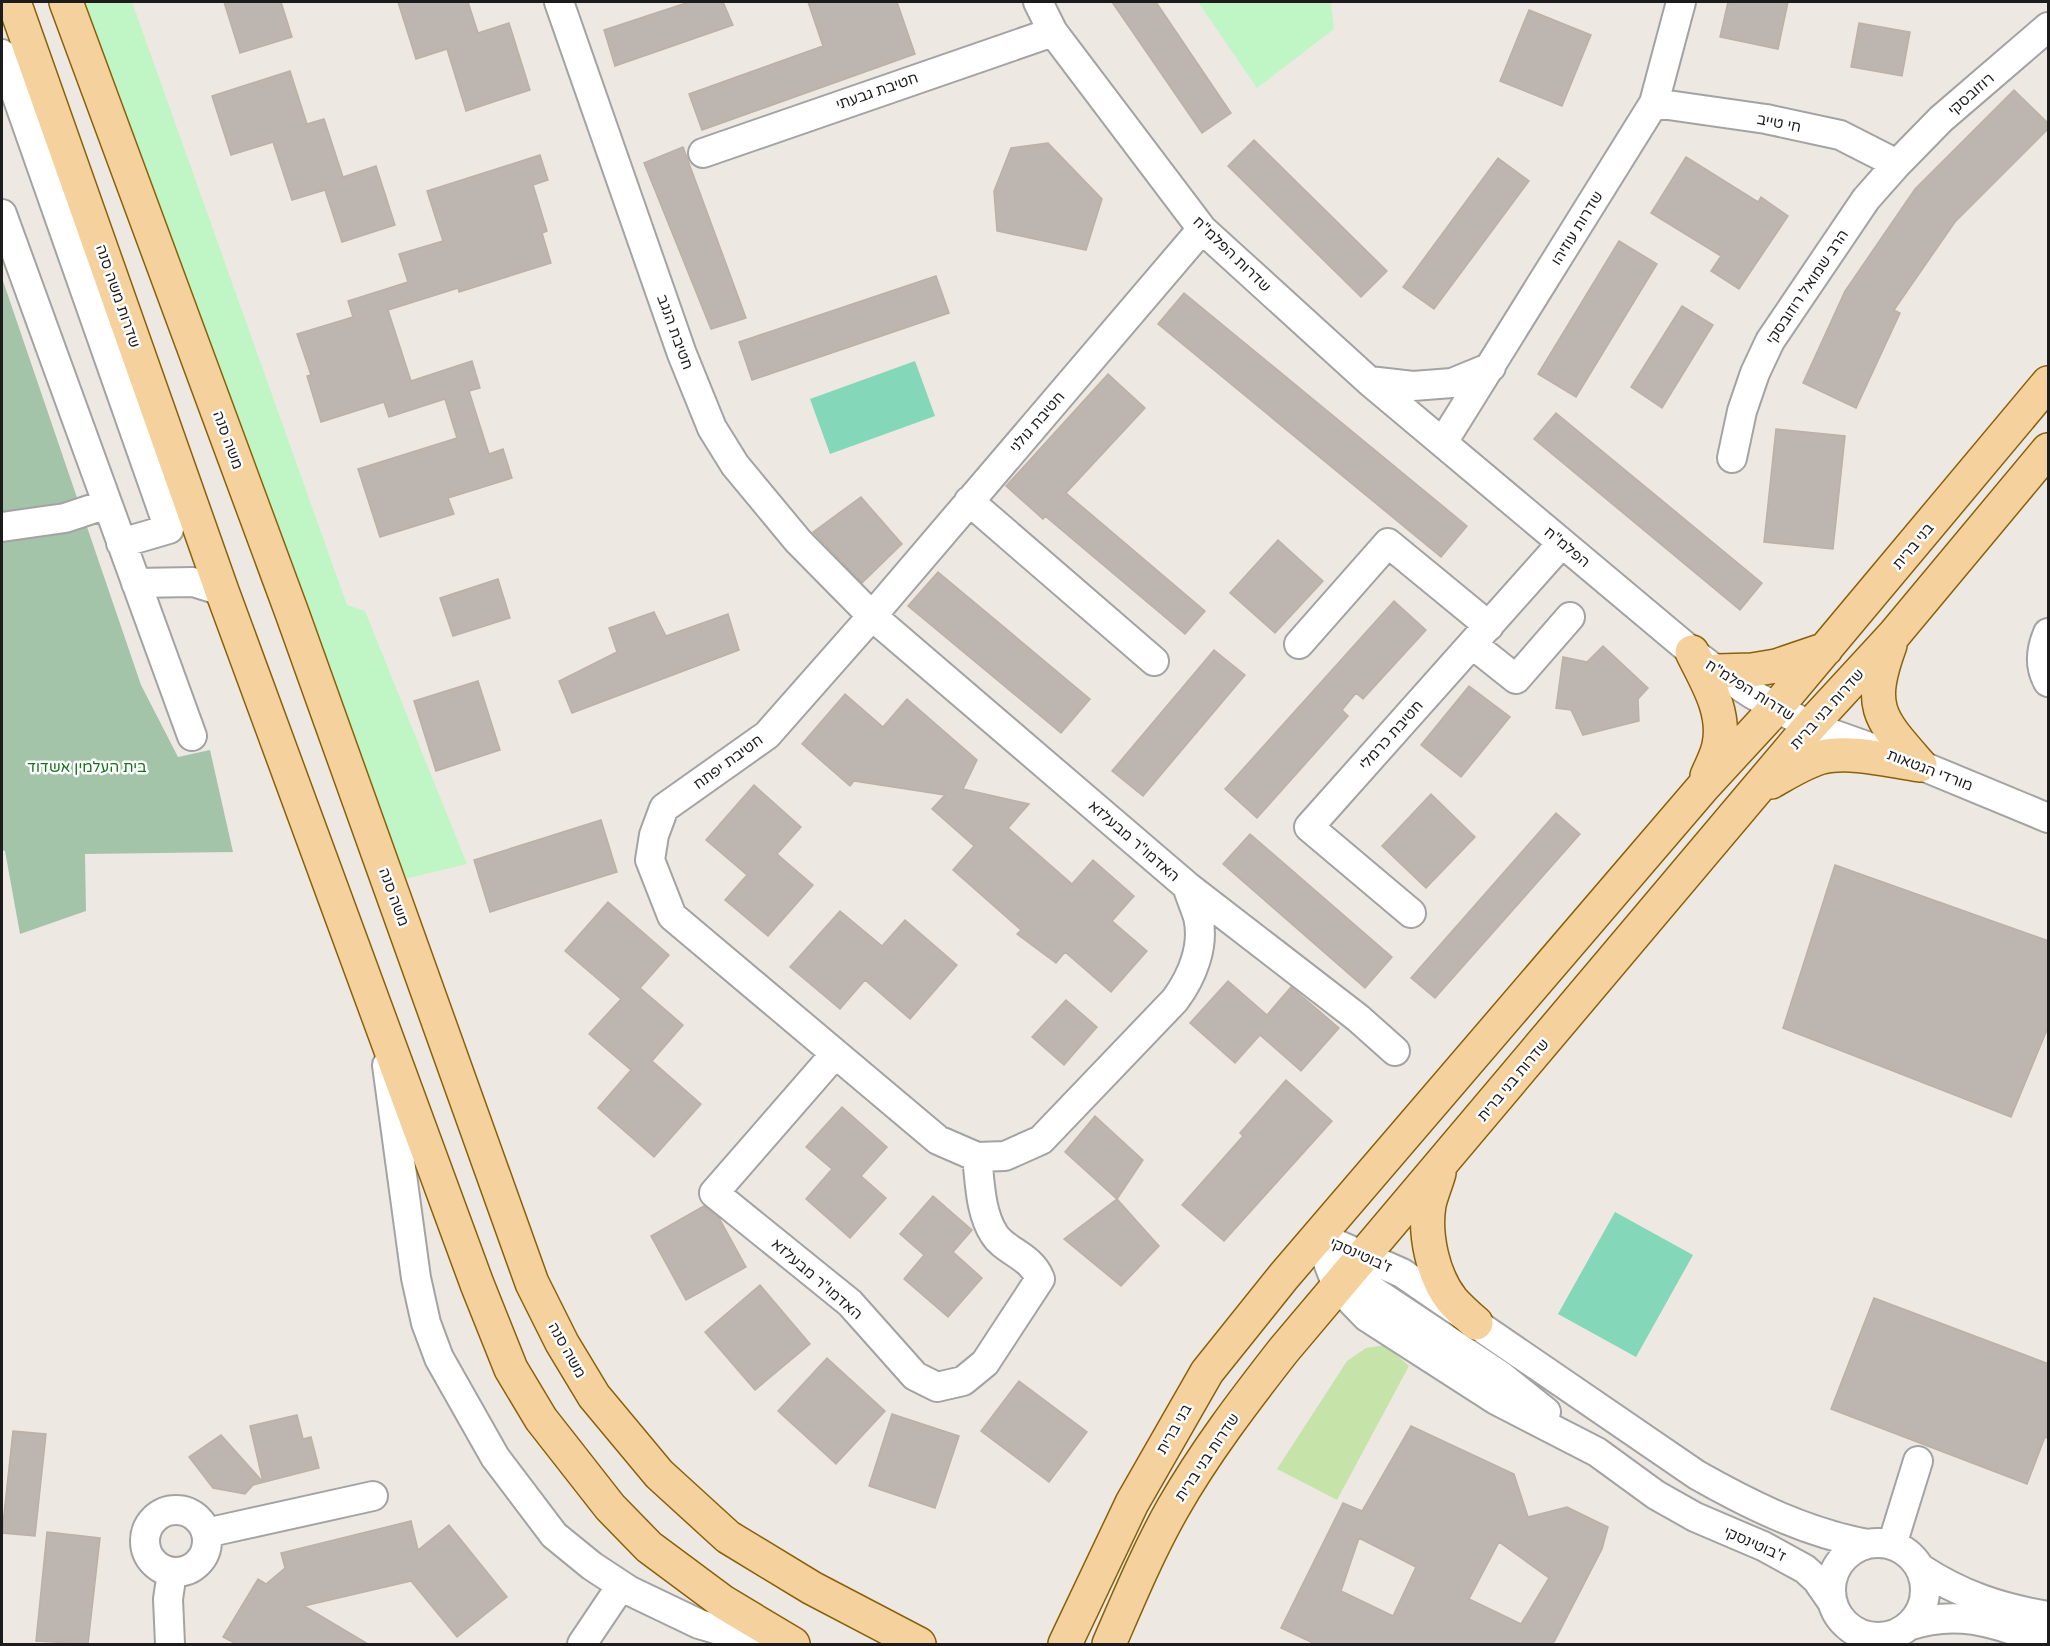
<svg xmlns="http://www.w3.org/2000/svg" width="2050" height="1646" font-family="'Varela Round',Heebo,sans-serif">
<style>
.grass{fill:#c6e4aa}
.cemetery{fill:#a4c4a9}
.park{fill:#c0f5c5}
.pitch{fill:#84d7b8}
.building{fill:#bdb5af;stroke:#bdb0a5;stroke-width:1.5;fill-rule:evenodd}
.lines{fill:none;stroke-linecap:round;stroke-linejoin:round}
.minor-casing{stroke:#a3a3a3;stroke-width:32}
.major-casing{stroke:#8a6109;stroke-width:36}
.minor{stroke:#fff;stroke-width:28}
.major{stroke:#f5d19e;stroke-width:33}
.labels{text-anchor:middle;stroke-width:5;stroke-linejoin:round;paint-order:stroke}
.street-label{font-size:15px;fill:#1c1c1c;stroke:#fff}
.park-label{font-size:15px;fill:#12721b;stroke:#fff}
</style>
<rect width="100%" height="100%" fill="#ede9e2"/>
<path class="grass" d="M1385,1345L1409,1366L1337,1500L1277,1469L1347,1361L1366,1348Z"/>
<path class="cemetery" d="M2,278L141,685L178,757L210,750L233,852L85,854L86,911L20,934L5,851L2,850Z"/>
<path class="park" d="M80,2H132L347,605L365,611L467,864L405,879Z
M1198,2H1331L1334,29L1257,88Z"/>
<path class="pitch" d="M915,361L935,416L830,454L810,399Z
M1615,1212L1693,1255L1636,1357L1558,1314Z"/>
<path class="building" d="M224,2H281L292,37L240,53Z
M398,2H468L478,33L509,23L530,90L466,111L447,49L416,59Z
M689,2H723L733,25L615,66L604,30Z
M808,2H897L915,54L702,130L689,94L823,46Z
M1112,2H1156L1231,113L1202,133Z
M1728,2H1788L1778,49L1720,37Z
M1529,10L1591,35L1562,106L1500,81Z
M1859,23L1910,32L1902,76L1851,67Z
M290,71L307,124L324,119L343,177L376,166L395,225L342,242L325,190L292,200L273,142L231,155L212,96Z
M2014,90L2049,124V128L1955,222L1894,310L1900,313L1856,408L1803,383L1845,291L1915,189Z
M1254,140L1387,271L1361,297L1228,166Z
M1048,143L1102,199L1086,250L997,231L994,191L1011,148Z
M683,147L746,318L711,329L644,163Z
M540,155L548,180L533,185L547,231L542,233L551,263L459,292L458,288L388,310L411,381L472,361L480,388L469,391L489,454L503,449L512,478L448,498L454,514L380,537L358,469L457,438L445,399L389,417L384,402L321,422L307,376L311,375L297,334L353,317L348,301L408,282L399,254L443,241L427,191Z
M1686,157L1758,202L1761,197L1788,216L1739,289L1711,271L1721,256L1651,213Z
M1498,158L1529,181L1434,309L1403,287Z
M1619,241L1657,264L1576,397L1538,374Z
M936,276L949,313L752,380L739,342Z
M1184,293L1467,526L1441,557L1158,324Z
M1682,306L1713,325L1662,408L1631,387Z
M1108,374L1145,408L1066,493L1205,611L1185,634L1045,516L1043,519L1006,486Z
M1556,413L1762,583L1740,610L1534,439Z
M1776,429L1845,436L1833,549L1764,542Z
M861,497L902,544L862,583L813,532Z
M1278,540L1323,581L1275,633L1230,593Z
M938,572L1090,699L1061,733L908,606Z
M498,579L510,618L453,636L440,598Z
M1394,601L1426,630L1363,699L1356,693L1342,710L1348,716L1257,818L1225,789Z
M654,612L666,636L728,614L739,650L572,713L559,681L617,652L609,628Z
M1603,646L1648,688L1638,699L1639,721L1583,735L1571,710L1556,708L1563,657L1587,662Z
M1214,650L1245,675L1143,796L1112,771Z
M478,681L500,750L436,771L414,701Z
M1469,686L1510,717L1461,777L1421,745Z
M845,694L883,727L907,699L977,760L963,789L1029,804L1008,828L1072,884L1093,860L1134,896L1112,921L1147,951L1111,992L1065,952L1056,963L1017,934L1021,930L953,870L974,846L932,809L945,795L854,781L850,786L802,744Z
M754,785L801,827L777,854L813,885L768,936L725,900L747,875L706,840Z
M1431,794L1475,837L1426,888L1382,846Z
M1556,813L1580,834L1435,998L1411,978Z
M601,820L617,872L490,912L474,860Z
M1250,834L1392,957L1365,988L1223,864Z
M1835,865L2049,941V1025L2011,1117L1783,1028Z
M608,902L669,955L640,988L683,1025L652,1061L701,1104L654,1157L598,1108L631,1070L589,1034L621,999L565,951Z
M840,911L882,946L905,920L957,965L910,1019L865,980L840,1009L790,967Z
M1228,981L1267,1015L1291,987L1339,1028L1301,1071L1260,1035L1235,1063L1190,1023Z
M1066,1000L1097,1027L1064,1065L1032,1037Z
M1286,1080L1332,1121L1224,1241L1182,1205L1243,1136L1240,1133Z
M842,1107L887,1147L861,1176L886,1198L850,1238L806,1199L832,1169L806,1147Z
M1095,1116L1143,1160L1117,1199L1065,1152Z
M933,1196L972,1230L953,1252L982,1278L948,1317L904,1279L924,1255L900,1234Z
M1117,1199L1159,1246L1121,1286L1064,1239Z
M704,1206L719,1218L746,1267L686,1300L651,1236Z
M760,1285L810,1344L755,1390L705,1332Z
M1874,1298L2049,1364V1439L2045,1437L2027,1484L1831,1409Z
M827,1358L885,1411L836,1464L778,1411Z
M1019,1381L1087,1432L1049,1482L981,1431Z
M892,1414L959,1436L935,1508L869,1486Z
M297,1415L303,1439L311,1437L319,1468L253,1485L245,1494L213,1488L189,1457L221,1435L263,1482L250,1426Z
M1411,1426L1514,1474L1528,1517L1567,1507L1608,1527L1602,1549L1553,1644H1315L1281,1628L1343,1503L1362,1511ZM1359,1538L1416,1567L1393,1616L1341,1591ZM1499,1542L1549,1578L1521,1624L1469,1599Z
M13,1431L46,1434L35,1536L2,1533Z
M411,1521L418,1550L449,1525L507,1597L457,1637L411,1581L304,1606L368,1644H236L223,1637L258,1579L266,1584L285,1568L281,1553Z
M47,1532L100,1538L88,1644L36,1641Z"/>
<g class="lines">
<defs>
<path id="minor" d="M559,2L682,354L712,428L735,465L798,541L872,616L1187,886C1190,896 1195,907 1198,917C1205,946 1192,977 1175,1000L1041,1140L1005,1156L977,1157L938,1140L672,916L650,860L654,835L664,808L767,735L872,616L1202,229
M1038,2L1053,32L1202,229L1369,381L1692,652L1717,671L1752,694L1810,726L1920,765L2048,818
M2,54L169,529L121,543
M1654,103L1766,119L1840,135L1897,164
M703,153L1053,32
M2,214L192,736
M1369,381L1413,386L1452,383L1491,367
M1443,442L1654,103L1681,2
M1732,458L1742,411L1755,373L1770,341L1866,199L1897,164L1941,119L2048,27
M969,501L1154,661
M2,527L65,518L107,504
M136,583L193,582L222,591
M2048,633C2041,649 2039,666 2048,682
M1299,644L1388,543L1489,626
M1472,644L1516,679L1570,617
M1187,886L1358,1018L1395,1051
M1411,913L1309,827L1562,543
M835,1054L714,1193L850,1303L915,1376L937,1387L963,1381L985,1363L1040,1279C1031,1255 1005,1252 994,1234C980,1212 980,1182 977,1157
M387,1065L416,1278L426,1323L439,1358L495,1457L554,1535L592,1566L630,1591L699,1624L766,1644
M1318,1236L1337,1286L1367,1317L1496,1400L1597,1452L1656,1495L1695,1517L1763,1546L1805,1569L1817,1580L1833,1603
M1318,1236L1402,1273L1697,1475C1752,1506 1805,1532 1867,1544
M1335,1257L1348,1274L1501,1376L1546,1412
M145 1541a31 31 0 1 1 62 0a31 31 0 1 1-62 0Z
M206,1533L373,1496
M1831 1590a47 47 0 1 1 94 0a47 47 0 1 1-94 0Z
M1892,1545L1918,1461
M1920,1568C1961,1595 2000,1608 2048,1616
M1908,1626C1960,1608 1999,1625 2048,1642
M170,1644L168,1599L172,1572
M582,1644L621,1586"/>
<path id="major" d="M14,2L222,591L477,1284L511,1369L541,1419L610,1507L649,1547L723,1602L793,1644
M66,2L292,613L532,1283L562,1343L594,1396L659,1474L728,1537L812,1588L919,1644
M1890,645C1867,708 1879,718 1920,765
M1692,652C1706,681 1726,711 1719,745C1717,756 1711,766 1707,776
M1717,671L1752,670L1776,666L1826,649
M1771,782C1787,773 1804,762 1822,757C1850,750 1891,761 1920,765
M1439,1173C1436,1184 1431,1195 1429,1205C1424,1235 1433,1276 1452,1300C1459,1308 1468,1316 1476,1323
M1065,1644L1132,1503L1207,1372L1284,1276L1704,786L1776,708L2048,383
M1109,1644C1129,1598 1148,1552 1173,1508C1205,1452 1244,1401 1283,1351L1810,726L1893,636L2048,450"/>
</defs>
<use href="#minor" class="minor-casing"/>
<use href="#major" class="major-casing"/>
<use href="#minor" class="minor"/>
<use href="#major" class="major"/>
</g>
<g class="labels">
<g class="street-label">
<text transform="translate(877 91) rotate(-19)" y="5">חטיבת גבעתי</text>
<text transform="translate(1971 94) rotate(-41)" y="5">רוזובסקי</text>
<text transform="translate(1779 123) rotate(11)" y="5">חי טייב</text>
<text transform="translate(1577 228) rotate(-58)" y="5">שדרות עוזיהו</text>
<text transform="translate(1232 254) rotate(44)" y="5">שדרות הפלמ"ח</text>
<text transform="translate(1807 287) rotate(-56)" y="5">הרב שמואל רוזובסקי</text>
<text transform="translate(118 296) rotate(71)" y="5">שדרות משה סנה</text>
<text transform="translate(675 332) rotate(70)" y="5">חטיבת הנגב</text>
<text transform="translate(1037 422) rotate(-49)" y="5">חטיבת גולני</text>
<text transform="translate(228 440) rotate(70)" y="5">משה סנה</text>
<text transform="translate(1913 546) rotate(-50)" y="5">בני ברית</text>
<text transform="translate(1567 547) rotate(40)" y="5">הפלמ"ח</text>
<text transform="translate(1750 690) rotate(32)" y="5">שדרות הפלמ"ח</text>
<text transform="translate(1827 709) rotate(-48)" y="5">שדרות בני ברית</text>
<text transform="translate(1391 735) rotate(-48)" y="5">חטיבת כרמלי</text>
<text transform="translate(728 762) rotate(-36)" y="5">חטיבת יפתח</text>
<text transform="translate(1930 770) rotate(21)" y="5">מורדי הגטאות</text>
<text transform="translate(1134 841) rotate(41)" y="5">האדמו"ר מבעלזא</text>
<text transform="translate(394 897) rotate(70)" y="5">משה סנה</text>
<text transform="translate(1513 1080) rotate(-50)" y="5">שדרות בני ברית</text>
<text transform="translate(1361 1255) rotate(24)" y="5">ז'בוטינסקי</text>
<text transform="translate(817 1279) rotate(41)" y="5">האדמו"ר מבעלזא</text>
<text transform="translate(567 1350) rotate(61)" y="5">משה סנה</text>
<text transform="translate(1174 1429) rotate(-60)" y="5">בני ברית</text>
<text transform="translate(1207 1457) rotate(-56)" y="5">שדרות בני ברית</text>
<text transform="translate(1755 1544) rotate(24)" y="5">ז'בוטינסקי</text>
</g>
<g class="park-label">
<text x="87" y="772">בית העלמין אשדוד</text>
</g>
</g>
<rect width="2050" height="1646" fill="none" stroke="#1c1c1c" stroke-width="6"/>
</svg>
